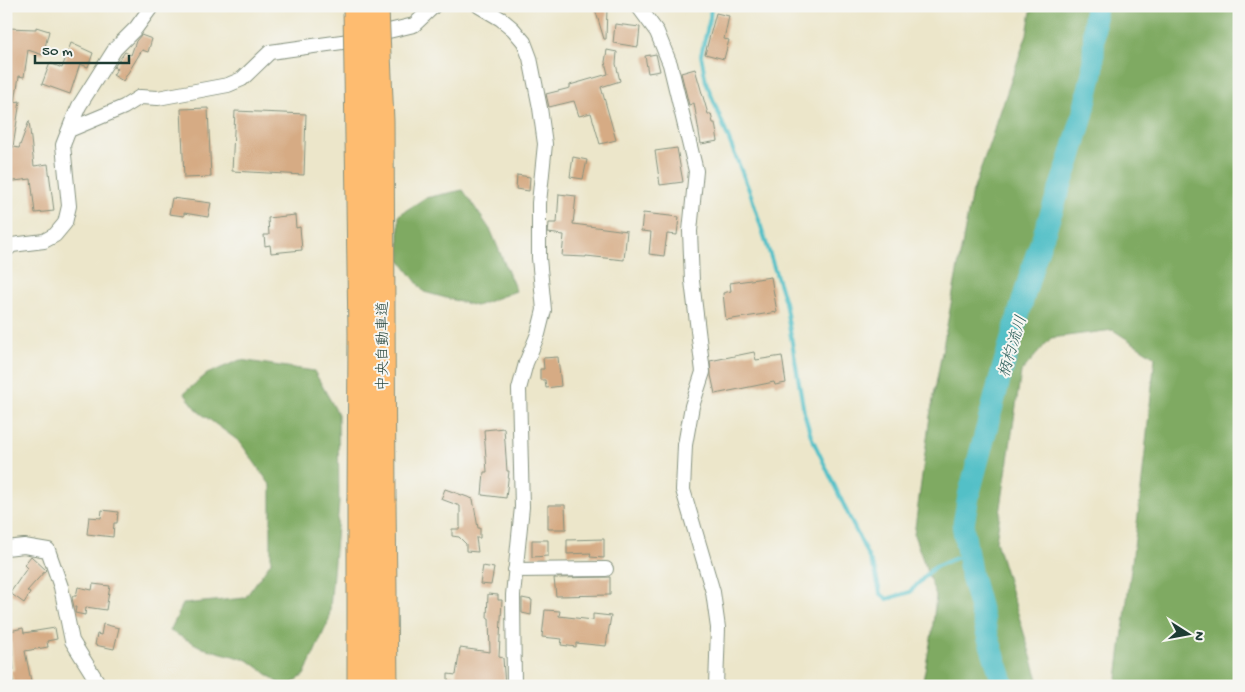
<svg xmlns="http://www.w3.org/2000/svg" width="1245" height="692" font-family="'Gochi Hand','Klee One',sans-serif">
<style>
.forest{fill:#7faa62;stroke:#4f744b}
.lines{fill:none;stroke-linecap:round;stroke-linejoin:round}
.stream{stroke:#52c0c7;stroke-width:4}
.river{stroke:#52c0c7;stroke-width:22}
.building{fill:#d6ab84}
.minor-casing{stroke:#86927f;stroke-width:16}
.motorway-casing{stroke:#86927f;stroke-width:27}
.minor{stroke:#fff;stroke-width:14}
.motorway{stroke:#febc70;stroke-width:25}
.motorway-bridge-casing{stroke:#86927f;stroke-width:27;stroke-linecap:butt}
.motorway-bridge{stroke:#febc70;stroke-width:25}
.labels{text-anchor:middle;stroke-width:4;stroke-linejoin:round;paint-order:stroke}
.street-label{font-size:15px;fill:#1f3d34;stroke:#f6f6f2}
.water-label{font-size:16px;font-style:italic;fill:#2c5e59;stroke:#f6f6f2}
</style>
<rect width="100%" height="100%" fill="#f6f6f2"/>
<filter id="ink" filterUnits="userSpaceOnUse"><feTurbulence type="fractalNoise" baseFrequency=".02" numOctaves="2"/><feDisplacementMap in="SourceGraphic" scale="10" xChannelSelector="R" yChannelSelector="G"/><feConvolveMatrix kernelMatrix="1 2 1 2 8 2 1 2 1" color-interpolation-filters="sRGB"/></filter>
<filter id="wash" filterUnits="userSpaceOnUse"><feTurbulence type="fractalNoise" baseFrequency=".0096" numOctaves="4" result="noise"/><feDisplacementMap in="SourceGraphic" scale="20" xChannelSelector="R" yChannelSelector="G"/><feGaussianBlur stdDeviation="1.12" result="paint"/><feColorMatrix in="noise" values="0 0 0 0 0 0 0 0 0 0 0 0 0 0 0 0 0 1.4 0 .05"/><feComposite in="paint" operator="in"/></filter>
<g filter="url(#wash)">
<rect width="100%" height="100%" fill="#ece6ca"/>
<path class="forest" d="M1032,6H1239V686H1116L1140,500L1155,357L1113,330L1051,338L1021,372L996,541L1040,686H922L932,633L936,596L914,535L930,416L971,197L1027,34Z
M463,190L491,231L516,291L476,306L424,292L399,259V215L425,198Z
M240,360L314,371L338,414L339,503L329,620L304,675L288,686H283L248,660L203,648L170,631L183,604L245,598L271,562V486L240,442L199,412L184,393L207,374Z"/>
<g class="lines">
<path class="stream" d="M711,6L710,18L701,55L706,82L751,195L785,302L804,412L811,436L875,571L880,593L887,599L910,592L933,568L967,553"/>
<path class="river" d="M1004,686L988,637L971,574L963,527L969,494L1002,371L1034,262L1070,159L1082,118L1093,70L1095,6"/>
</g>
<g id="blocks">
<path class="building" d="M607,8L606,39H604L595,9Z
M716,13L729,16L724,39L729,40L724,59L705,54Z
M615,24L640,27L638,47L613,43Z
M36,27L49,31L43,55L28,50L24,77L19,76L15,102L20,101L13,147L19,148L29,121L34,166L48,164L54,211L35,213L31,179L6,182V28L36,29Z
M141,35L152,39L148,52L142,50L123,81L113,75L117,69L114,67L125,52L131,55L136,41Z
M71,43L93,53L88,67L80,64L70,94L42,84L50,63L62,68Z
M607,50L617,52L616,64L620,81L601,87L616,140L600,144L591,113L579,116L574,101L549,107L546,94L570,88V85L608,74L605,62Z
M656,54L660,71L648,73L645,56Z
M695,69L708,114H711L713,123H715L718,141L701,144L694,103L689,105L681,73Z
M208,108L211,177L184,178L181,109Z
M235,111L306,114L304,175L232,171Z
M677,148L683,182L660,185L655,151Z
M573,157L587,160L583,179L570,177Z
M517,175L530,177L529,191L516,189Z
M559,194L576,196L573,224L627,231L624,260L586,256V257L562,256L564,235L548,233L549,223H557Z
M172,198L211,203L208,217L184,213V216L169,214Z
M643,213L679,217L677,235L667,234L664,256L649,254L651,232L641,231Z
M295,215L296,228L300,227L302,250L271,253L270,245L265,246L264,235H269L268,218Z
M771,277L777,312L726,320L723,293L731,291L730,283Z
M754,352L756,360L782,356L786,383L775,385L774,382L715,394L711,375L710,361Z
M558,357L561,386L546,388L545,380H540V369H544L543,358Z
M504,428L507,471H509L506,498L482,495L484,472H487L484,430Z
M445,489L473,499L478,528H480V538H476L478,552L466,551V544L459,537L452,536V529H460V506L441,499Z
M548,505H565L566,529H548Z
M102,510L118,512L117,523H114L113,537L87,534L89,517L101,518Z
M604,539V558L590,557L591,553L567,554V540Z
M532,540H548V556L532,557Z
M31,556L46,570L27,591L30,593L24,603L10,593L27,568L24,565Z
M483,566L494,568L491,585L480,584Z
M610,577V595L556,596L554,578Z
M93,584L110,586L106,610L86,607L85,615L75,613L76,607H74L72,598L73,596H76L78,587L92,590Z
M488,594L498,595V600H502L499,657L503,658L505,686H448V674L456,675L460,648L490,652L489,618H487Z
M522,598L532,600L531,615L522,613Z
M545,610L560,611L559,616L593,620V614L611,616L606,646L576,643V647L561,645L562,639L542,637Z
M103,624L119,628L114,649L95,645L97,634L101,635Z
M23,628L24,633L55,628L57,639L47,641L48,647L25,651L32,686H14L11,671L14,670L10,631Z"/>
</g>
</g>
<g filter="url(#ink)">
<use href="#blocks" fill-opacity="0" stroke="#86927f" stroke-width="1"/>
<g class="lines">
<defs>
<path id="minor" d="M479,6L501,19L513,29L524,42L530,58L540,108L545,144L539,203V258L544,310L538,334L526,363L519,389L522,507L513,595L514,686
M638,6L657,32L670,64L696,171L690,231L692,281L703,372L692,406L685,445L683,490L713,592L718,628L716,686
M69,130L124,107L140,97L158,98L228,85L242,79L270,52L342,42L414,25L434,6
M6,250L12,245L44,241L55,235L65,223L69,206L63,145L72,122L79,106L115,49L136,28L152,6
M6,548L24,546L48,550L61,587L72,641L100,686
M515,570L606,569"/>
<path id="motorway" d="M383,501L385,686
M360,686V501"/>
</defs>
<use href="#minor" class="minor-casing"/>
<use href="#motorway" class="motorway-casing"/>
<use href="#minor" class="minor"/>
<use href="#motorway" class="motorway"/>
<defs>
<path id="motorway-bridge" d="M356,8L361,334L360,501
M376,9L381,121L383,501"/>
</defs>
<use href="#motorway-bridge" class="motorway-bridge-casing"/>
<use href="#motorway-bridge" class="motorway-bridge"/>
</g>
</g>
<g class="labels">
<g class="street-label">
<text transform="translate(382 346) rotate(-90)" y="5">中央自動車道</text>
</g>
<g class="water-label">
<text transform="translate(1011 346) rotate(-73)" y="6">柄杓流川</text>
</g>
</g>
<rect width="1245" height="692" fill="none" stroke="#f6f6f2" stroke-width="25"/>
<g transform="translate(1188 634) rotate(101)" stroke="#f6f6f2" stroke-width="4" paint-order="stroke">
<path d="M0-4L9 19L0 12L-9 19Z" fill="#1f3d34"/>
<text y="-8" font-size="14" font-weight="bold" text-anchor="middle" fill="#1f3d34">N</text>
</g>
<path d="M35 55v8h94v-8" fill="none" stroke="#1f3d34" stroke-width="2.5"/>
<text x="42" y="55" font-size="15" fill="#1f3d34" stroke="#f6f6f2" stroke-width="4" paint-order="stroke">50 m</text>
</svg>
